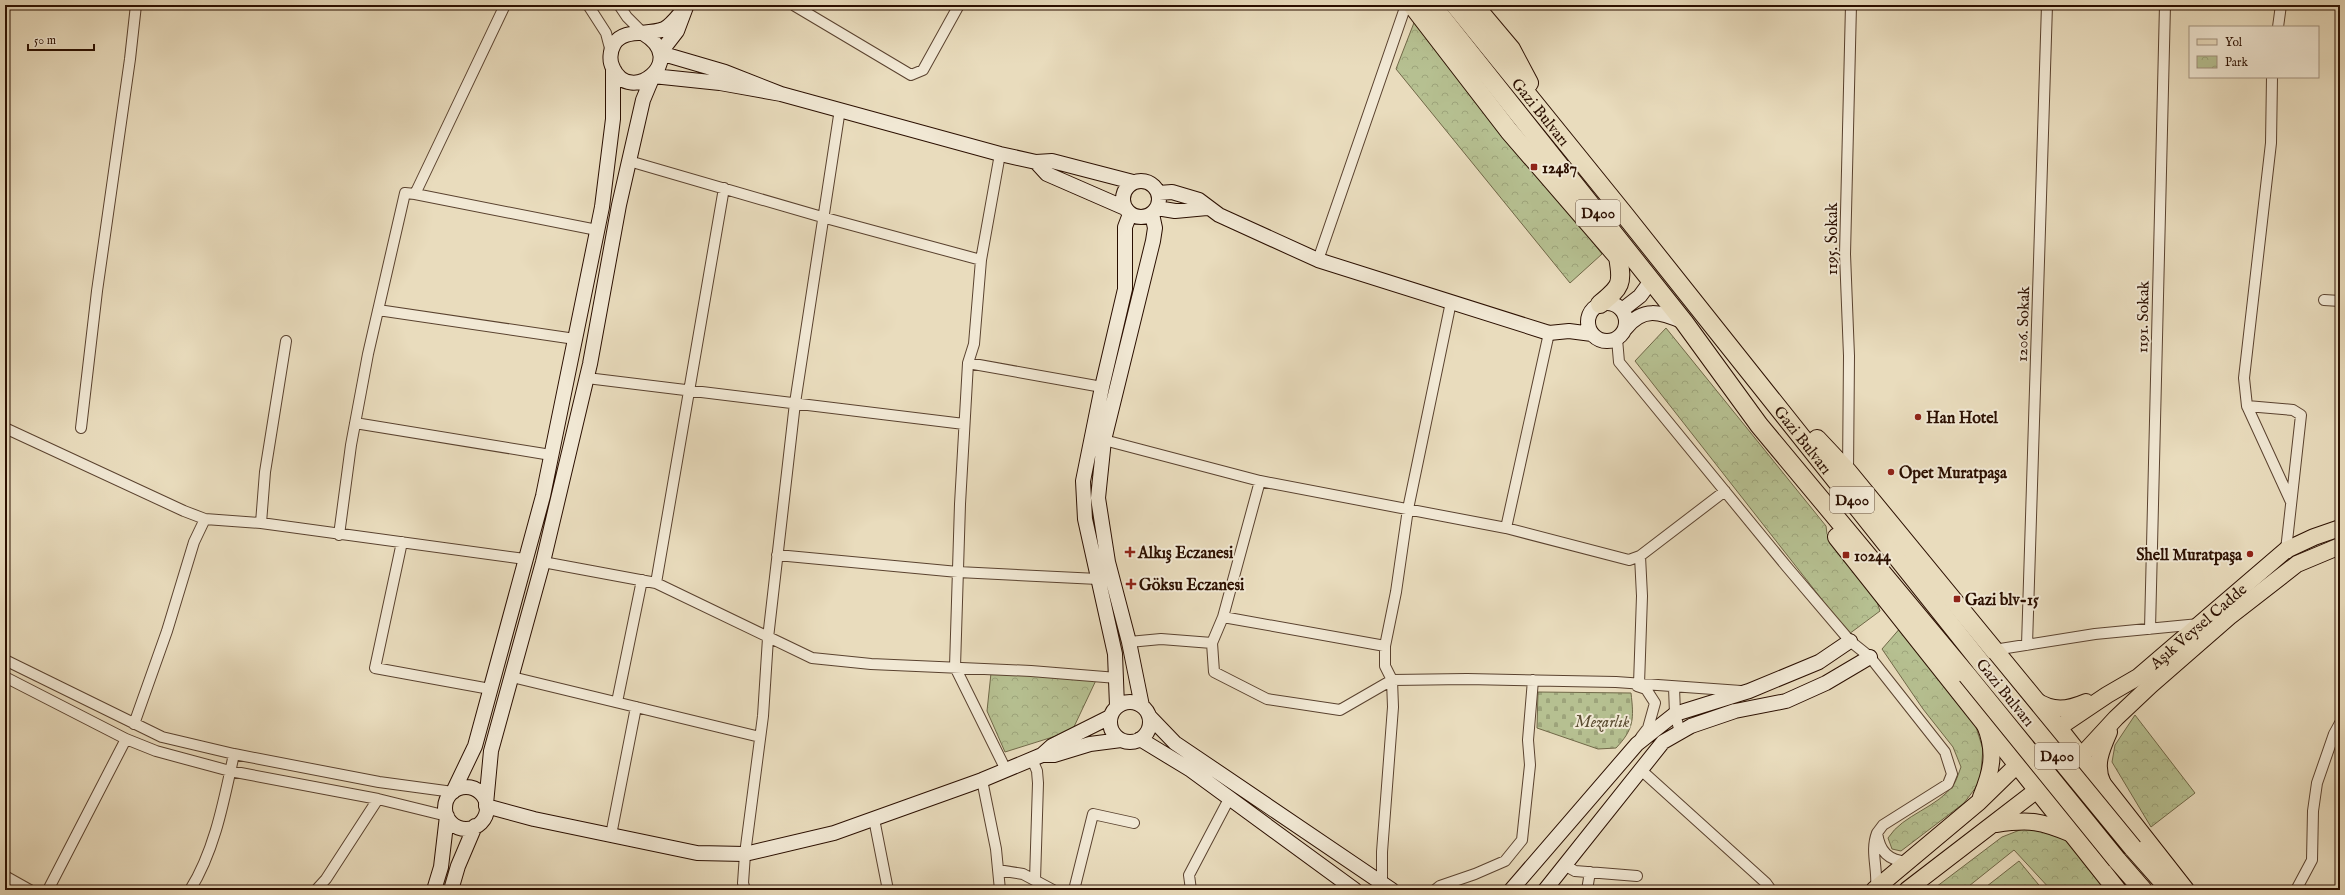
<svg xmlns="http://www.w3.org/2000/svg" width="2345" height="895" font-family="'IM FELL English',serif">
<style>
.cemetery{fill:url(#cemetery-stones);stroke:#706848}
.park{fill:url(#park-crowns);stroke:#706848}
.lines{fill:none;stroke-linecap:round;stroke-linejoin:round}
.street-casing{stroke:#5a422f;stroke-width:12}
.secondary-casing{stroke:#2b0f00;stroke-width:16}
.primary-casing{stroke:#2b0f00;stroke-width:18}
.highway-casing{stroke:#2b0f00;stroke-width:20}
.street{stroke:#f1e8d4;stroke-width:10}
.secondary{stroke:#f1e8d4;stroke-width:14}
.primary{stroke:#e9dcbd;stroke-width:16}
.highway{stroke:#e9dcbd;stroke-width:18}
.highway-bridge-casing{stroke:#2b0f00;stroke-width:20;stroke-linecap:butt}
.highway-bridge{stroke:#e9dcbd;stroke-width:18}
.poi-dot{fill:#8f2418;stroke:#f1e8d4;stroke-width:1.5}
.labels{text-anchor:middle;stroke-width:4;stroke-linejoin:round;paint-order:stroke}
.shield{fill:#f1e8d4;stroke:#665040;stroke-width:1}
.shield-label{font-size:15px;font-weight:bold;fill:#2b0f00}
.street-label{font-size:16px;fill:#2b0f00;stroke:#f1e8d4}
.poi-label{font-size:16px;font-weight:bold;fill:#2b0f00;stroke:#f1e8d4;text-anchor:start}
.park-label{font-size:16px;font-style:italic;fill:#5c4d33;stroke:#f1e8d4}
</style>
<defs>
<pattern id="cemetery-stones" width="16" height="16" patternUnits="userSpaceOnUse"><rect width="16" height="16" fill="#b6c091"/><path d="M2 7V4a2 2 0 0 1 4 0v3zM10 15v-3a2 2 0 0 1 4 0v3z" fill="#9da47b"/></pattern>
<pattern id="park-crowns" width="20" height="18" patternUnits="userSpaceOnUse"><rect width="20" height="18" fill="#b6c091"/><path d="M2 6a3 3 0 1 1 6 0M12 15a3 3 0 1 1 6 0" fill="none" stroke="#9da47b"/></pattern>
</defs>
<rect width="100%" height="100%" fill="#e9dcbd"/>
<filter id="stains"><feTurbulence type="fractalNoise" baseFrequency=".005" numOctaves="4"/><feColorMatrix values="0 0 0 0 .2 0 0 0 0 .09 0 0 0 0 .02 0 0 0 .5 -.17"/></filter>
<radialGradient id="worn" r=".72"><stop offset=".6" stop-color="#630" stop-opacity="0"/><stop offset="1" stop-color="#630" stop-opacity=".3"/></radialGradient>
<path class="cemetery" d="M1538,692L1631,693C1634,719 1634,729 1616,748L1598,749L1537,728Z"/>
<path class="park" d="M1417,15L1602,254L1570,283L1396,69Z
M1666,328L1826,526L1827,534L1872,587L1880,611L1849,634L1635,361Z
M1902,626L1975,724L1983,749L1980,782L1964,803L1901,851L1892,849L1888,838C1903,814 1938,808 1954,784C1957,779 1959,772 1961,767L1953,747L1923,709L1882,649Z
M991,673L1098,676L1072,731L1005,752L987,711Z
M2135,715L2195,793L2151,827L2112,762L2115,745Z
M2025,828L2043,829L2064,838L2108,890H2051L2014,850L1964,890H1932L2002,837Z
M2019,861L2043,890H1982Z"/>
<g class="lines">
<defs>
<path id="street" d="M588,5L606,33L611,52
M619,5L627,17L644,34
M795,6L911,75L923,70L959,5
M2278,27L2281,5
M2272,77L2271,143L2244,378L2247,406L2293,410L2301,415L2286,550L2288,553
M1000,154L981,260L974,344L968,363L960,504L955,667L1006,770
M629,161L822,217L981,260
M415,194L597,230
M1318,260L1406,5
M2324,300L2340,301
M378,310L575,339
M1617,339L1619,362L1787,567L1850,641L1870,657L1945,752L1952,774L1948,784L1883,825L1877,833
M968,363L1102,387
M587,378L964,424
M2247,406L2291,502
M355,423L551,455
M5,428L184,511L205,519L261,523L525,559
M81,428L97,291L130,59L136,5
M1104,440L1260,481L1506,528L1629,560L1640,556L1725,491
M1848,472L1849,356L1845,254L1851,5
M261,523L265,472L286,341
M1506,528L1549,333
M339,535L351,445L368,354L405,193L415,194L505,5
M402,542L375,668L490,689
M777,555L958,572L1098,579
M543,562L656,583L812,658L871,664L1031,671L1117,678
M656,583L724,188
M1223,617L1385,646
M2150,629L2165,5
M1129,642L1161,639L1212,643L1223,617L1260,481
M1212,643L1214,672L1267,699L1340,710L1392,680L1467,679L1616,682L1741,691
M2027,645L2047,5
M1994,650L2095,634L2199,624
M5,660L162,737L234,754L379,782L453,792
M5,677L126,739L156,751L230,771L378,799L447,816
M512,677L760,737
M1639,684L1642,596L1640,556
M1637,686L1646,689L1655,703L1648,728L1641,737
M1674,687L1675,714L1680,732
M617,702L642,580
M134,724L167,631L194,542L205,519
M1032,759L1037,771L1038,783L1035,880
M1641,770L1766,883L1771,890
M982,780L996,849L1000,890
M874,819L888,890
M611,835L636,707
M1564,865L1575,871L1637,876
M998,870L1023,874L1053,890
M5,876L30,890
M1382,884V852L1393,707L1392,680L1385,666V646L1396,592L1408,509L1451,302
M1876,888C1878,869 1870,851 1877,833C1880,852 1888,860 1907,862
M48,890L126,739
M190,890C215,850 224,800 234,754
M316,890L326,879L378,799
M745,890L743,883L745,854L763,716L768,638L795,403L840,109
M1074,890L1093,814L1134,823
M1191,890L1189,875L1230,797
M1435,890L1440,886L1475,874L1505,861L1522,840L1530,765L1528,740L1533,680
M1587,890L1590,872
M2296,890L2312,860L2313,811L2317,783L2334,734L2340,723"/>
<path id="secondary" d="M781,94L1000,154L1036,162L1052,161L1133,182
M1036,162L1047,174L1125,208
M1123 199a18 18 0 1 1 36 0a18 18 0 1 1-36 0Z
M1159,193L1172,192L1199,200L1219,215L1318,260L1549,333L1569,331L1592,334
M1157,208L1175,211L1207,208
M1588 322a19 19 0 1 1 38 0a19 19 0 1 1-38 0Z
M1622,310L1640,296L1651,281
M1625,329C1643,306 1660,312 1684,322
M1110 722a20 20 0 1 1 40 0a20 20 0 1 1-40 0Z
M1117,706L1115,654L1085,519L1083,481L1102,387L1125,289V227L1130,214
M1142,706L1129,642L1108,562L1098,498L1104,440L1153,241L1155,228L1152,214
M1150,717L1175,743L1392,890
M1140,739L1191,770L1355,890
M1042,755H1054L1090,744L1121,740
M445 808a21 21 0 1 1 42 0a21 21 0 1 1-42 0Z
M453,792L475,746L543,496L602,207L613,119V68
M486,804L491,751L543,562L590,364L619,205L643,100L653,76L720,83L781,94L725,72L660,53L677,31L686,7C680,13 672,25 664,29C647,36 624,28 614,44C610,51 609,61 613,68C630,106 689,61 644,34
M486,806L534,819L697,853L745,854L834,833L982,780L1042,755L1052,746L1110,717
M434,890L441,867L447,816
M451,890L458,866L475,826
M1511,890L1637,744L1675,714L1749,691L1819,662L1850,641
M1545,890L1663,742L1691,726L1735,711L1786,701L1826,683L1870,657"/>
<g id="primary">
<path d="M2035,700C2053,712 2067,710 2086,702"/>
<path d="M2103,784C2094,766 2101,750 2109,732"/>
<path d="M1981,797C1992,771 1996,752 1985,725"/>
<path d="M1996,824C2030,819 2041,821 2072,834"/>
<path id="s1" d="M1874,890L1979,802L2019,763L2058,728L2107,695L2138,677L2286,550L2314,537L2340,528"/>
<path d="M1907,890L2080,757L2116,718L2151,685L2229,617L2297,564L2340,546"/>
</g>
<g id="highway">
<path d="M1412,5L1509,131L1618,257C1623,284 1621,287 1600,304"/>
<path d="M1432,5L1684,322L1759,425L1967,675"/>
<path id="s2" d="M1455,5L1624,214L1982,664"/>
<path d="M1474,5L1511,49L1529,83"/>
<path d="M1817,439L1848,472L2058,728L2185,890"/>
<path d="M1837,537L2117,890"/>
<path d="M2133,848L2170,890"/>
<path d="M2117,860L2143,890"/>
</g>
</defs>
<use href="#street" class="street-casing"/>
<use href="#secondary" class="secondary-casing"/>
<use href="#primary" class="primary-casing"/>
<use href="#highway" class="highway-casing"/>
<use href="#street" class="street"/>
<use href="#secondary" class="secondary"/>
<use href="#primary" class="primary"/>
<use href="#highway" class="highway"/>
<defs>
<path id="highway-bridge" d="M1982,664L2133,848
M1967,675L2117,860"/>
</defs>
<use href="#highway-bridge" class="highway-bridge-casing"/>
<use href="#highway-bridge" class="highway-bridge"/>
</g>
<g class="poi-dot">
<rect x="1530" y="163" width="8" height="8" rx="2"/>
<circle cx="1918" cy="417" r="4"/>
<circle cx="1891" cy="472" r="4"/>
<path d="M1128 546h4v4h4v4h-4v4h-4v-4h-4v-4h4z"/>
<circle cx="2250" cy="554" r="4"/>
<rect x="1842" y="551" width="8" height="8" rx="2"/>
<path d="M1129 578h4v4h4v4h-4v4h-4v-4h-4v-4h4z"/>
<rect x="1953" y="595" width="8" height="8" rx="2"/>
</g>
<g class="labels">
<g class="shield">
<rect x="1576" y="200" width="44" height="26" rx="3"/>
<rect x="1830" y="487" width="44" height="26" rx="3"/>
<rect x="2035" y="743" width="44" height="26" rx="3"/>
</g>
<g class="shield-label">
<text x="1598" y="218">D400</text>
<text x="1852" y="505">D400</text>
<text x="2057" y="761">D400</text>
</g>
<g class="street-label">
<text dy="6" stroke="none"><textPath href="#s2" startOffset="137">Gazi Bulvarı</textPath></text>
<text transform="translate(1831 239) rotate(-90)" y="6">1195. Sokak</text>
<text transform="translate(2142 317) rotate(-89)" y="6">1191. Sokak</text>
<text transform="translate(2022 324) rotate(-88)" y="6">1206. Sokak</text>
<text dy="6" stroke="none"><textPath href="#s2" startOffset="557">Gazi Bulvarı</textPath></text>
<text dy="6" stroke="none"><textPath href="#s1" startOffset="419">Aşık Veysel Cadde</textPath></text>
<text transform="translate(2006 692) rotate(51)" y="6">Gazi Bulvarı</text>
</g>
<g class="poi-label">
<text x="1542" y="173">12487</text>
<text x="1926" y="423">Han Hotel</text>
<text x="1899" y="478">Opet Muratpaşa</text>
<text x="1138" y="558">Alkış Eczanesi</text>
<text x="2242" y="560" text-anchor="end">Shell Muratpaşa</text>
<text x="1854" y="561">10244</text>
<text x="1139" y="590">Göksu Eczanesi</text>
<text x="1965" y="605">Gazi blv-15</text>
</g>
<g class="park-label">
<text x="1602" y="727">Mezarlık</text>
</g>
</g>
<rect width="2345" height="895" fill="none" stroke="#e9dcbd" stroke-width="20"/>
<rect x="6" y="6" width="2333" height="883" fill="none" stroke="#2b0f00" stroke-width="2"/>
<rect x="10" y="10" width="2325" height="875" fill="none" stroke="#2b0f00"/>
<rect x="2189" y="26" width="130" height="52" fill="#f1e8d4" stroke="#a2917f"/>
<rect x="2197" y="39" width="20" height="6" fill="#e9dcbd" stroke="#a2917f"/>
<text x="2225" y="46" font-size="12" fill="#2b0f00">Yol</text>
<rect x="2197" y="56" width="20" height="12" fill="url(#park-crowns)" stroke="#a2917f"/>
<text x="2225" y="66" font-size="12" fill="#2b0f00">Park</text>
<path d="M28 44v6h66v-6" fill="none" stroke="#2b0f00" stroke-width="2"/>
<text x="34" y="44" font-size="12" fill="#2b0f00" stroke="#f1e8d4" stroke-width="3" paint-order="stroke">50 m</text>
<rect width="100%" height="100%" filter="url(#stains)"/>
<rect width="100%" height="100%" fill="url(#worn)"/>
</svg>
